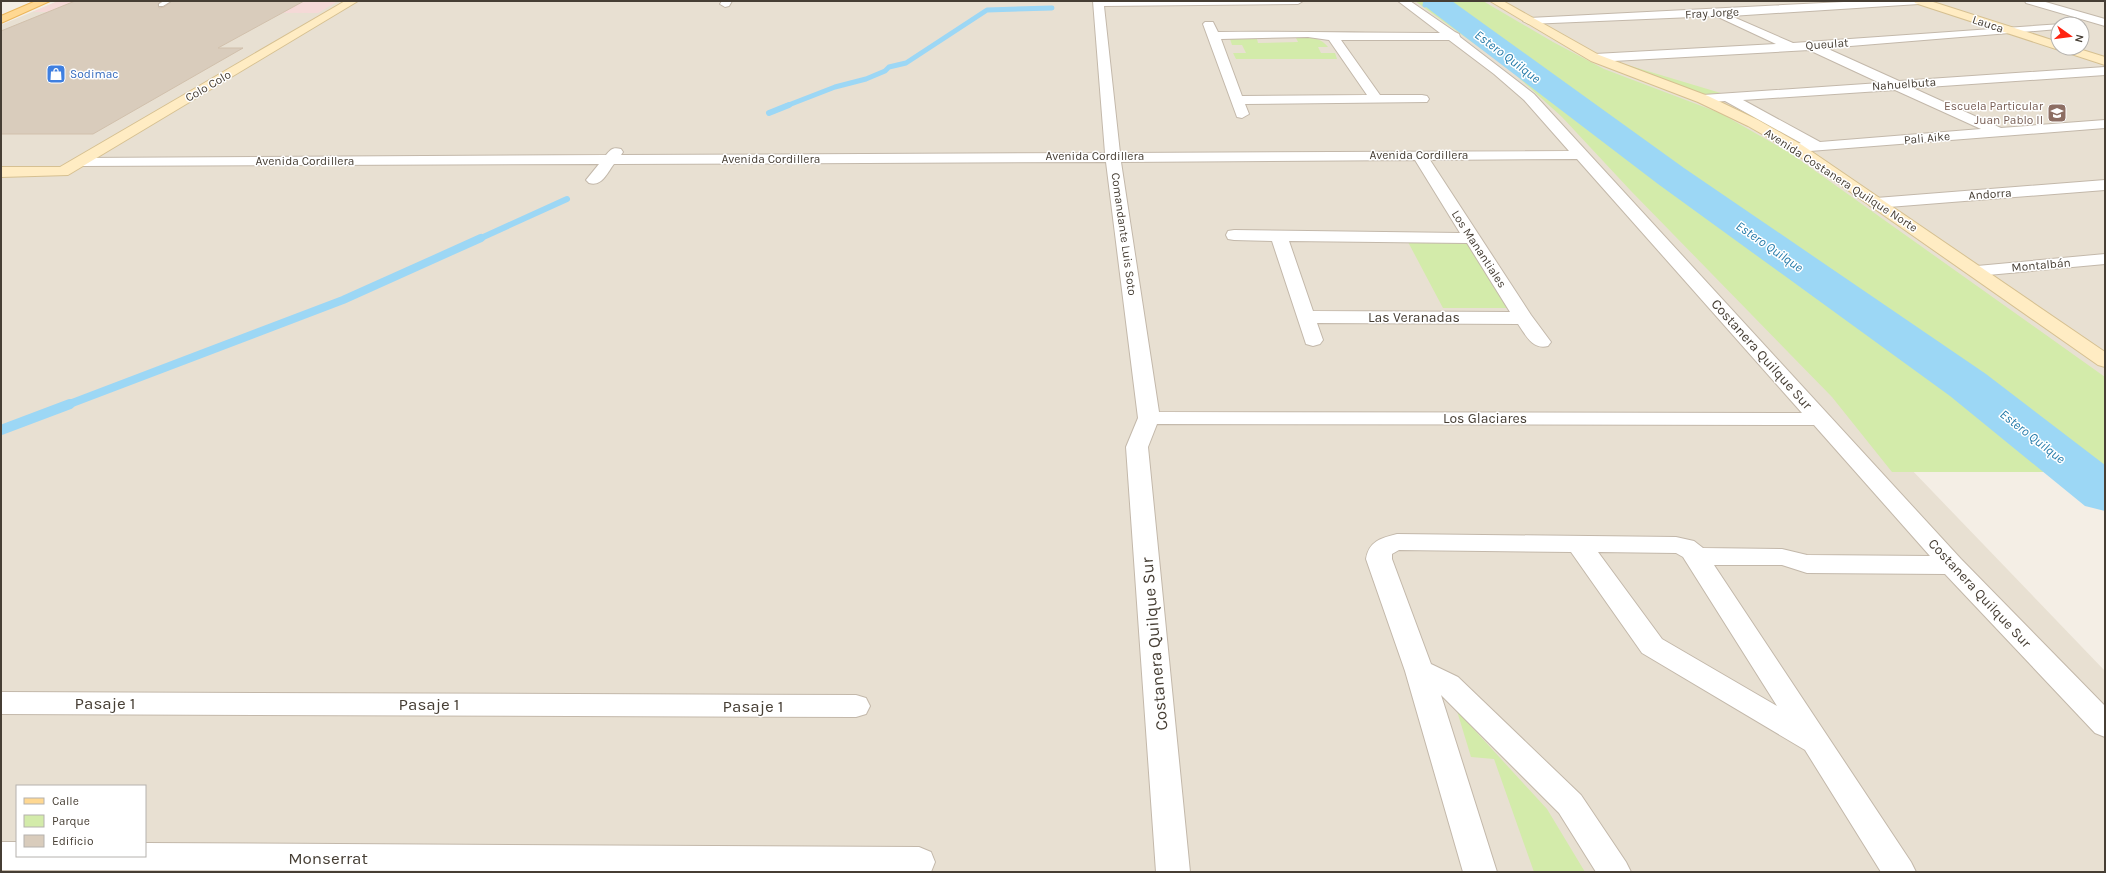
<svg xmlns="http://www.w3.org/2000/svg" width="2106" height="873" font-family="Karla,sans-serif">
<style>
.residential{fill:#e8e0d2;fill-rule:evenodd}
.medical{fill:#f5d9d7}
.green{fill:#d3ebaa}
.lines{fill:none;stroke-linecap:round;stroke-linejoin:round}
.stream-far3{stroke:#9cd7f5;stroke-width:5}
.stream-far2{stroke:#9cd7f5;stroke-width:6}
.stream-far1{stroke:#9cd7f5;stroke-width:8}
.stream{stroke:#9cd7f5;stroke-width:10}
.river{fill:#9cd7f5;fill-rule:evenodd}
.building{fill:#d9ccbc;stroke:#d1c0ac}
.lane-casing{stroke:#c3b8aa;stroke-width:2}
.street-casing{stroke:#c3b8aa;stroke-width:2}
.secondary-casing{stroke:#d6c091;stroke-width:2}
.primary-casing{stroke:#ecb65b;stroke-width:2}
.lane{fill:#fff;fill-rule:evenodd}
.street{fill:#fff;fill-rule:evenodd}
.secondary{fill:#ffecc3;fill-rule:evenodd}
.primary{fill:#ffd892;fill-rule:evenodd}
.labels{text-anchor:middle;stroke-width:3;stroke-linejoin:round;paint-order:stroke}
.far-street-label{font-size:12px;fill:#463e34;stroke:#fff}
.far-shop-label{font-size:12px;fill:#366cbe;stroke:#fff;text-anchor:start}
.far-education-label{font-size:12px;fill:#785e54;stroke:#fff;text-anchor:end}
.far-water-label{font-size:13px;font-style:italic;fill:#247aa9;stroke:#fff}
.street-label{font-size:14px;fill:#463e34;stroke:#fff}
.near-street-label{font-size:17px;fill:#463e34;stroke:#fff}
</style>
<rect width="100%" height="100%" fill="#f4eee5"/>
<path class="residential" d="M58,1H2105V483L2092,472L1859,415L2105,671V872H1V25ZM2058,24H2082V48H2058ZM17,786H145V856H17Z"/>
<path class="medical" d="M58,1H338L318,13L33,12Z"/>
<path class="green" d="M1415,1H1483L1553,42L1604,69L1720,113L1790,153L2105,377V483L2092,472H1892L1832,397L1631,191L1562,117L1508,68Z
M1296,38C1309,38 1319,36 1328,47H1318L1321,53H1335L1337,59H1236L1233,53H1246L1242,45H1232L1230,39H1257L1258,43L1298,42Z
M1610,61H1614L1724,94L1705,95Z
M1408,242H1467L1507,308H1443Z
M1457,711L1547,809L1585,872H1534L1494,759L1471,757Z"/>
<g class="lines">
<path class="stream-far3" d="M1425,5L1435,1
M786,106L835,87L866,79L885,71L889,67L906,63L987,10L1052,8"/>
<path class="stream-far2" d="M769,113L789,105
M479,239L567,199"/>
<path class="stream-far1" d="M67,405L343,300L481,238"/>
<path class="stream" d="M1,430L70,404"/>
<path class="river" d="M1422,1H1452L1684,168L1986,374L2105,465V511L2085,506L1950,396L1658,184L1426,7Z"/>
</g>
<path class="building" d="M75,1H161L158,4L159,8L164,7L172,1H304L218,48H243L93,134H1V31Z"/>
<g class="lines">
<defs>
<path id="lane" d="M164,1H171L163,6H159V4Z"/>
<path id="street" d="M722,1H732L729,6L725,7L720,4Z
M1093,1H1303L1298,4L1104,6L1120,153L1569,151L1524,100L1494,74L1449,40H1341L1380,95H1422L1427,96L1429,99L1427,102L1245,104L1249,114L1242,118L1237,117L1203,24L1205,22H1213L1218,32C1292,31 1366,33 1440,33L1398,1H1410L1455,32L1459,34L1460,37L1534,94L1961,559L2105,706V737L2095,733L1945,574L1807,573L1782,565H1714L1911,862L1916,872H1881L1805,750L1642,653L1571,552L1399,550L1392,554V559L1431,664L1458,677L1581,795L1626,862L1631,872H1596L1559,813L1441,695L1497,872H1463L1405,671L1366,559C1369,541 1381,538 1397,534L1676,537L1694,541L1703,548L1782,549L1807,555L1930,556L1814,425L1157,424L1148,447L1190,872H1156L1126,447L1138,418L1106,162L614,164C607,173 602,187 589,183L586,180L599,164L80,166L75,165L73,162L75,159L80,158L606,155C611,149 613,147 621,149L623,152L621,155L1105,153ZM1308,37L1329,40L1367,95L1242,96L1221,39ZM1577,159L1802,413L1159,412L1121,162L1415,160L1460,233L1234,230L1228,231L1226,235L1228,239L1234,240L1272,241L1306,344L1313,346L1320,344L1323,340L1317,323L1518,324C1526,335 1532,350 1548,346L1551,342L1531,315L1430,160ZM1289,241L1467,243L1510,312L1313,311ZM1598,552L1676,553L1683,557L1777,706L1662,639Z
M1864,1H1924L1919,4L1731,16L1793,43L2062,24H2058V29L1826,48L1899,81L2105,67V75L1913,88L2001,128L2105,120V128L1797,152L1792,151L1790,148L1792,145L1801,143L1725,101L1703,103L1696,99L1703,95L1880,83L1809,50L1595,62L1589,58L1595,54L1776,44L1716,16L1529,24L1523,21L1529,18ZM1895,90L1981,129L1820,142L1743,100Z
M2025,1H2042L2105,19V26L2026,3Z
M2105,180V190L1876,208L1870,206L1868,203L1870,200L1876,198Z
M2105,254V264L1977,276L1971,275L1968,271L1971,267L1977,266Z
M1,692L856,695L866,698L870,706L866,714L856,717L1,714Z
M1,842H17V856H145V843L919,847L931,852L935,862L931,872L1,870Z"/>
<path id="secondary" d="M345,1H358L68,175L1,177V167H60Z
M1490,1H1503L1599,55L1708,96L1758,120L1802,145L2105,352V367L2098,365L1792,151L1748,126L1698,102L1591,61Z
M1914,1H1930L2058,42V48H2076L2105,57V65L1915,3Z"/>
<path id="primary" d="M36,1H50L1,23V16Z"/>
</defs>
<use href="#lane" class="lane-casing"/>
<use href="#street" class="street-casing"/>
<use href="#secondary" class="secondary-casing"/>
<use href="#primary" class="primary-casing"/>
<use href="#lane" class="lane"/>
<use href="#street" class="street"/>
<use href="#secondary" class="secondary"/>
<use href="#primary" class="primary"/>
</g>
<defs>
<symbol id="shop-square" viewBox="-11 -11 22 22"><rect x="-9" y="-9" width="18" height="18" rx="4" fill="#3f7fe0" stroke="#fff"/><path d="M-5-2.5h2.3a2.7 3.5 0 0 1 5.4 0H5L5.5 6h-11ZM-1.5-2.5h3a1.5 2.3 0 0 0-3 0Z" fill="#fff"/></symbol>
<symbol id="school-square" viewBox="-11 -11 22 22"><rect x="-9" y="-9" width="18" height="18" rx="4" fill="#8d6e63" stroke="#fff"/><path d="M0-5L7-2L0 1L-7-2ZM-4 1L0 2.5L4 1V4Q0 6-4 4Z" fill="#fff"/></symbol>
</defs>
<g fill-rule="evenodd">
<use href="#shop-square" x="45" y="63" width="22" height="22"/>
<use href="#school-square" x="2046" y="102" width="22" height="22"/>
</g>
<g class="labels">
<g class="far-street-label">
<text transform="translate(1712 13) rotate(-3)" y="4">Fray Jorge</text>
<text transform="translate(1988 24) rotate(18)" y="4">Lauca</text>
<text transform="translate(1827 44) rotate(-4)" y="4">Queulat</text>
<text transform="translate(1904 84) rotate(-4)" y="4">Nahuelbuta</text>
<text transform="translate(208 86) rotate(-30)" y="4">Colo Colo</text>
<text transform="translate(1927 138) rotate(-5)" y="4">Pali Aike</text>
<text x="1419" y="159">Avenida Cordillera</text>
<text x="1095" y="160">Avenida Cordillera</text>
<text x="771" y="163">Avenida Cordillera</text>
<text x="305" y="165">Avenida Cordillera</text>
<text transform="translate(1841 180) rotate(33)" y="4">Avenida Costanera Quilque Norte</text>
<text transform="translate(1990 194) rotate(-4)" y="4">Andorra</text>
<text transform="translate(1124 234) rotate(82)" y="4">Comandante Luis Soto</text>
<text transform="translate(1479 249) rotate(57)" y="4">Los Manantiales</text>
<text transform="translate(2041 265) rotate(-5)" y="4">Montalbán</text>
</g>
<g class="far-shop-label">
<text x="70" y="78">Sodimac</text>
</g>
<g class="far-education-label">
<text x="2043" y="110">Escuela Particular<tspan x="2043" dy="14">Juan Pablo II</tspan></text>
</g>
<g class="far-water-label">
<text transform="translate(1508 56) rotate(37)" y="5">Estero Quilque</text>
<text transform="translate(1770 246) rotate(35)" y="5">Estero Quilque</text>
<text transform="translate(2033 436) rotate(38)" y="5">Estero Quilque</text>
</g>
<g class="street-label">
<text x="1414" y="322">Las Veranadas</text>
<text transform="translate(1762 354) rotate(48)" y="5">Costanera Quilque Sur</text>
<text x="1485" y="423">Los Glaciares</text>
<text transform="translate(1980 593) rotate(47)" y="5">Costanera Quilque Sur</text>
</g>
<g class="near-street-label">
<text transform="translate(1154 644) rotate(-95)" y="6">Costanera Quilque Sur</text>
<text x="105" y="709">Pasaje 1</text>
<text x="429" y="710">Pasaje 1</text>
<text x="753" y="712">Pasaje 1</text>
<text x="328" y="864">Monserrat</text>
</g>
</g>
<rect width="2106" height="873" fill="none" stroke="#463e34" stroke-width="4"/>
<rect x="16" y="785" width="130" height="72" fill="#ffffff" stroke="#b5b2ae"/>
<rect x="24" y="798" width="20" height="6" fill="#ffd892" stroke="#b5b2ae"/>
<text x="52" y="805" font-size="12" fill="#463e34">Calle</text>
<rect x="24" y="815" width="20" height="12" fill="#d3ebaa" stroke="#b5b2ae"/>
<text x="52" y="825" font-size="12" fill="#463e34">Parque</text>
<rect x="24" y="835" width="20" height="12" fill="#d9ccbc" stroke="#b5b2ae"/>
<text x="52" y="845" font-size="12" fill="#463e34">Edificio</text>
<g transform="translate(2070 36) rotate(104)"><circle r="19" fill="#ffffff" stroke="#b5b2ae"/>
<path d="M0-3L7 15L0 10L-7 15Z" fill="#ff2310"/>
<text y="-6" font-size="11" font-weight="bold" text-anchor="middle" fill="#463e34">N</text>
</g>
</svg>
